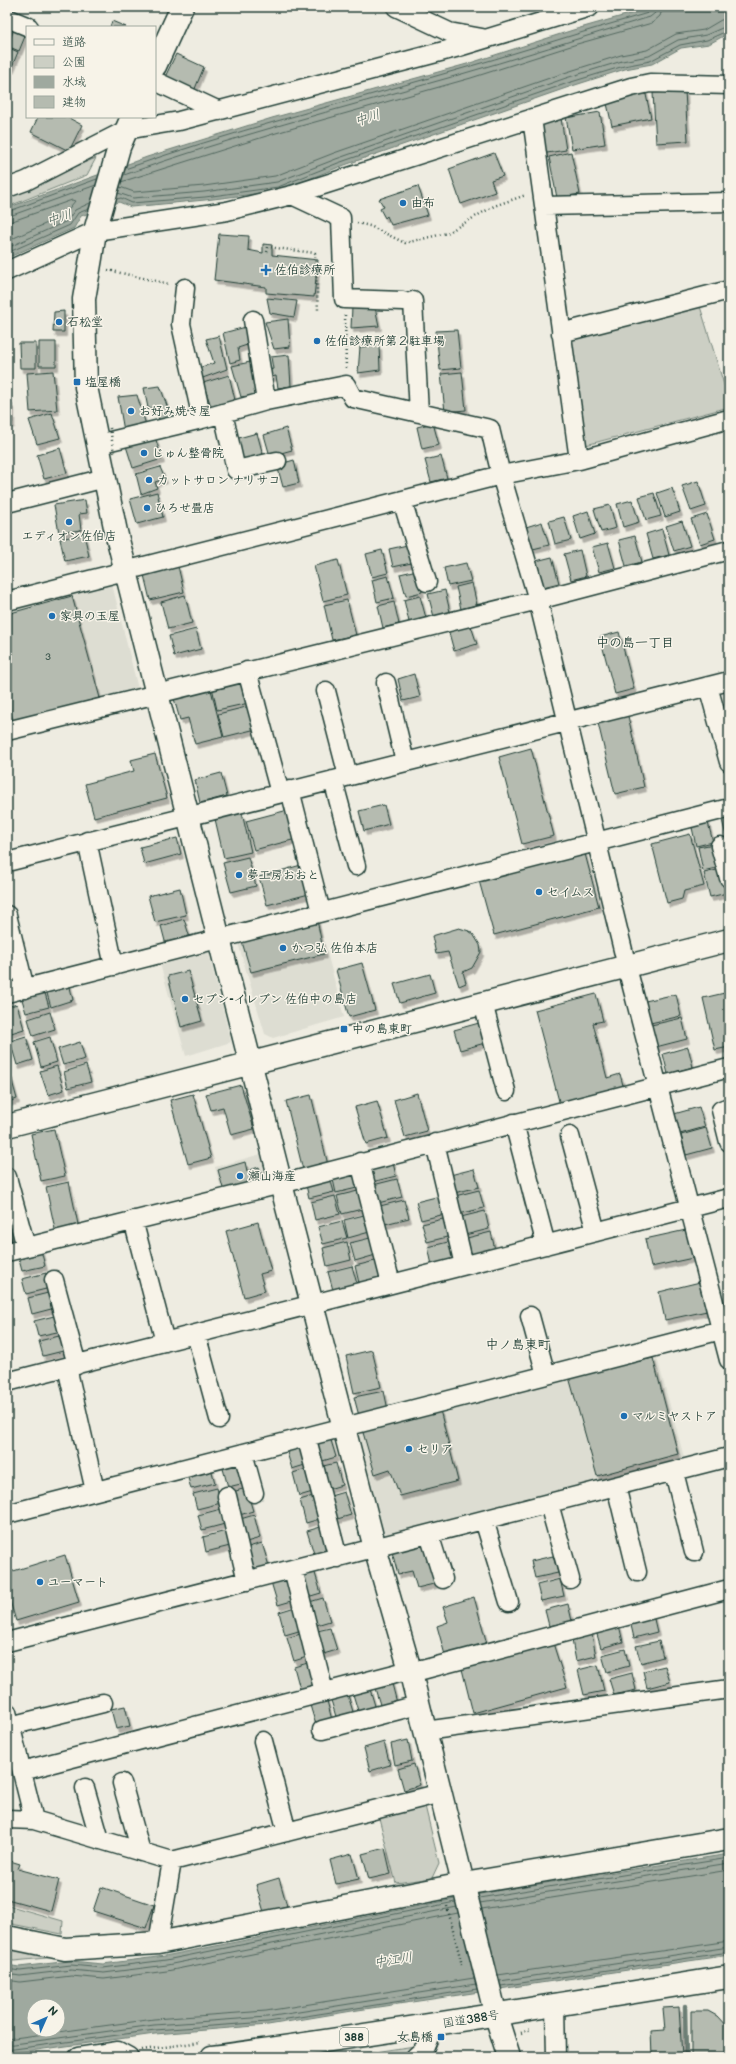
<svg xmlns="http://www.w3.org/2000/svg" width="736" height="2064" font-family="'Balsamiq Sans','Klee One',sans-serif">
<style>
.built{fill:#ddddd2}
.green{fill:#cccfc4;stroke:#76867c}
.water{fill:#9fa99f;stroke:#6c7e74;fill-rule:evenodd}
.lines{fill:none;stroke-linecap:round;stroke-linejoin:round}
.shore{stroke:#52685f;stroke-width:1}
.stream{stroke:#6c7e74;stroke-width:4.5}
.building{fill:#b5bbb0;stroke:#1f3d34;filter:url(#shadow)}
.street-casing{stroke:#1f3d34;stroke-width:21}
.secondary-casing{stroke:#1f3d34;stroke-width:25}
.highway-casing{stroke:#1f3d34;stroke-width:25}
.path{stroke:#1f3d34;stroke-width:2.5;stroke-dasharray:1 3;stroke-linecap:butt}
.street{stroke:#f7f3e8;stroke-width:18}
.secondary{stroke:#f7f3e8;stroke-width:22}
.highway{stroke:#f7f3e8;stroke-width:22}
.path-bridge{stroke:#1f3d34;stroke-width:2.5;stroke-dasharray:1 3;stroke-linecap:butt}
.poi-dot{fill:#1f6fb2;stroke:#f7f3e8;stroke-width:1.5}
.labels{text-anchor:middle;stroke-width:3;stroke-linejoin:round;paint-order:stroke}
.number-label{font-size:10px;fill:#445c53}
.shield{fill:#f7f3e8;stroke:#60746a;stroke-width:1}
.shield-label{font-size:11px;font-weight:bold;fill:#1f3d34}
.poi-label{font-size:12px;font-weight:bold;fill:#1f3d34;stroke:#f7f3e8;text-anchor:start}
.street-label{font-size:12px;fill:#1f3d34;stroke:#f7f3e8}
.water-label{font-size:13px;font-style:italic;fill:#3f584f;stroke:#f7f3e8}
.neighbourhood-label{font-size:13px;font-weight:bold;fill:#1f3d34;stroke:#f7f3e8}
</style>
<defs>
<filter id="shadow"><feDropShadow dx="2.5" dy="4.5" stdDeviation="0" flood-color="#0004"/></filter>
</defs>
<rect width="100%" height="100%" fill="#eeece1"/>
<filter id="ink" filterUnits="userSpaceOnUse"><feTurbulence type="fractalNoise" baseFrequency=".025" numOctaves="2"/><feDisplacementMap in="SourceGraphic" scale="8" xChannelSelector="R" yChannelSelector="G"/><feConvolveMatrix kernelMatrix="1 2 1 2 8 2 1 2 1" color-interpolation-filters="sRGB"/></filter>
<g filter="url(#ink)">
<path class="built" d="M112,584L139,693L7,727V610Z
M318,918L344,1017L273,1038L265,1034L237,940Z
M207,946L231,1042L186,1056L159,960Z
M261,1154L266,1181L222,1193L215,1167Z
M656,1354L685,1461L386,1540L358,1431Z"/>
<path class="green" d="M96,158L87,175L7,207V194Z
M699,303L729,401V407L586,445L566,336Z
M425,1806L439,1863L432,1878L396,1883L379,1818Z
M7,1905L63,1921L62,1934L7,1923Z
M7,1943L67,1956L14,1961L7,1960Z
M415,2046L404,2057H339Z"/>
<path class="water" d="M654,7H729V33L709,44L681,48L652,64L625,69L569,87L339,167L279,191L205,200L131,207L119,202L81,216L74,228L7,258V208L18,204L147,157L272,118L467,64L573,30Z
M729,1854V1955L358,2010L268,2025L155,2034L7,2054V1965L19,1967L70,1961L103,1964L165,1956L501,1890ZM34,2006H58V2030H34Z"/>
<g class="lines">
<path class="shore" d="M125,169C229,132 337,105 443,74C512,55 580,32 648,13L652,7
M124,175C230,137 339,109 448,78C515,59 582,37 650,17L655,13L657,7
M121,182L276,133L471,78L577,44L652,23L660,16L663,7
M120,187L134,192L204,186L275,176L334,153L564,73L621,55L647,50L676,34L704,30L721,20L729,19
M118,193L133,198L204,192L277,182L336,159L566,78L622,61L649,56L678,40L706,35L729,25
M117,199L121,198L132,203L205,197L278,187L338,163L568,83L624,66L650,61L680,45L707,40L729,30
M7,212L97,179
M7,217L96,185
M7,223L72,200L75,201L63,216L7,241
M7,248L67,221L75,210L90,203
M7,253L70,225L78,213L89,209
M479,1898L729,1858
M480,1903L729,1863
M482,1909L729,1870
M7,1969L20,1971L71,1965L103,1968L166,1960L455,1902
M7,1974L20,1976L71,1970L104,1973L167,1965L457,1907
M498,1975L729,1941
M7,1980L20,1982L71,1976L104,1979L167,1971L458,1913
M500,1981L729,1947
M501,1986L729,1952
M7,2039L154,2019L266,2011L474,1978
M7,2045L154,2025L267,2017L476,1984
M7,2050L155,2030L268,2022L477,1989"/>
<path class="stream" d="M685,2006L686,2057"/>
</g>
<path class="building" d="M112,21L126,27H110Z
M14,29L26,34L19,51L7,46Z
M7,47L18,52L11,69L7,67Z
M176,54L204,67L194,91L165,77Z
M645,90L651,118L612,126L606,99Z
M685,91L688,141L656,143L653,93Z
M600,112L605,144L572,149L566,118Z
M38,117H67L82,125L69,151L31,132Z
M561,118L566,150L541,154L537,122Z
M571,152L580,194L557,198L549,157Z
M494,153L503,176L491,180L495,192L461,204L449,169Z
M418,186L428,215L391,225L387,216L385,218L380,209L384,207L379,199Z
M219,234L249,236L248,250L263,253V244L272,245V255L318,260L314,297L266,293V287L214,280Z
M267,298L297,301L294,317L270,313Z
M352,307H375L379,326L351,328Z
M64,311V332H53L54,312Z
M288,319L290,347L274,349L265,322Z
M246,327L247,345L238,348L240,360L230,363L223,333Z
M457,330L461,368L440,370L436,331Z
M219,336L227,369L200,379L198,368L214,363L206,339Z
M39,342H56V366H39Z
M19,343H36V368H20Z
M379,345L380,370L358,373L360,347Z
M289,355L291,386L278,388L276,376L271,377L269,370L273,369L271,357Z
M250,362L258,395L241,397L232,366Z
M53,371L57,410L30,412L27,373Z
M462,372L466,410L445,412L441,374Z
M229,375L235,400L212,409L203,383Z
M160,386L171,417L159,421L157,408H148L144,388Z
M137,395L146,425L124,431L118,397Z
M7,404H12V423H7Z
M52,413L60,438L37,444L29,420Z
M433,423L439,445L422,449L417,427Z
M286,428L292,450L270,456L264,435Z
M257,433L263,455L241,461L235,439Z
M155,437L162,459L133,468L126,446Z
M60,448L67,473L44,479L37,455Z
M441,456L447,478L431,482L425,460Z
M294,460L299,483L283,487L277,465Z
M160,467L165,479L155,482L157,488L141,494L136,474Z
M698,481L706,506L691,511L682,486Z
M672,488L680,512L665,517L657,493Z
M157,492L163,517L137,524L130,499Z
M654,493L661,516L646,520L639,497Z
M85,500L87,513L79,514L81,530L59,533L54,505Z
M632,500L639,522L623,527L617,504Z
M610,505L616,528L601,532L594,509Z
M588,511L595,534L580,539L573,516Z
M707,514L715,539L700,544L691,519Z
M564,517L571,540L555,544L549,521Z
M682,521L690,546L674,551L666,526Z
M542,522L549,545L533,549L526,527Z
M662,529L669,555L653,559L646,534Z
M84,534L89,556L65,561L60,539Z
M635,536L642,562L626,566L619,540Z
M608,543L615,568L599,572L592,547Z
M412,544L416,562L393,567L389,549Z
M382,550L388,573L372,577L366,554Z
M580,550L586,576L571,580L564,554Z
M552,557L559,583L543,587L536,561Z
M338,560L347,595L323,601L314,566Z
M466,563L471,581L448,586L444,568Z
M178,566L184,592L150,600L144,575Z
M417,570L422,592L406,596L400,574Z
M388,576L394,598L377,602L372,580Z
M472,583L477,605L461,609L456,587Z
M445,590L450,612L434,617L428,594Z
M185,595L192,623L168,629L161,602Z
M72,596L100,698L13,721L7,698V614Z
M420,596L426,618L409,622L404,600Z
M347,600L356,635L332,640L324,605Z
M394,602L399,624L383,628L378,606Z
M470,623L477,644L454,651L448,629Z
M196,629L201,649L174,656L169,636Z
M619,632L634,689L615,694L600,637Z
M414,674L420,697L403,701L398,679Z
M243,680L249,703L217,710L212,687Z
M210,686L223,737L195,744L188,718L180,720L173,695Z
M250,706L256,729L224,737L218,714Z
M628,716L644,787L615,794L598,723Z
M531,748L554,836L522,844L499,757Z
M155,754L167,798L94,817L85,784L134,771L131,760Z
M221,773L227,796L200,803L195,780Z
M384,805L389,824L364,831L359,811Z
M288,810L296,839L254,850L246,821Z
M242,813L251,852L224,858L215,819Z
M729,814V840H727L721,816Z
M707,819L713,842L696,846L691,823Z
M690,834L704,886L684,891L682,899L667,903L652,844Z
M177,838L181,854L144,864L140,847Z
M714,844L720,867L703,871L698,847Z
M584,850L599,907L494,935L478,877Z
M248,857L256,886L231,892L223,863Z
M301,865L309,894L267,905L259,877Z
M721,869L727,893L710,897L704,873Z
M180,888L186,915L155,922L148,896Z
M184,919L190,938L166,945L161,926Z
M317,920L324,954L251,972L242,942Z
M459,928L469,931L473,934L480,945L481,952L472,968L463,972L466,983L459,986L448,952L436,954L432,936Z
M362,963L375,1010L349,1017L336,970Z
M188,971L202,1021L181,1027L168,976Z
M430,974L435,993L400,1003L394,984Z
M69,983L73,1000L51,1007L46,990Z
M44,990L49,1007L26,1013L21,996Z
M729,992V1047L715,1050L703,998Z
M596,994L603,1021L593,1023L607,1078L620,1074L624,1089L560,1105L535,1010Z
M676,994L681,1016L646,1024L641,1002Z
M17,1004L24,1029L8,1034L7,1007Z
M50,1012L55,1029L33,1036L28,1019Z
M682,1018L687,1039L652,1048L647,1026Z
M479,1023L485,1043L460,1050L454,1030Z
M26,1036L33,1060L17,1065L10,1041Z
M50,1037L57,1062L41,1067L34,1042Z
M80,1042L85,1059L63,1065L58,1049Z
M688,1047L693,1067L668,1074L663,1054Z
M86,1065L91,1082L68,1088L64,1072Z
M57,1066L64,1090L48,1095L40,1071Z
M10,1074L17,1099L7,1102V1075Z
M241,1085L254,1129L231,1135L223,1107L211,1110L206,1094Z
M417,1093L427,1131L405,1137L394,1100Z
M193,1094L211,1158L188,1164L170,1100Z
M311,1095L328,1165L303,1170L286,1101Z
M377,1101L388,1138L366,1144L355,1107Z
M699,1107L705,1127L680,1134L674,1114Z
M706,1128L712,1148L686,1155L681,1135Z
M54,1129L65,1176L41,1181L31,1134Z
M392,1158L396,1176L372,1182L368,1164Z
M245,1162L247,1171L259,1167L263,1181L224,1192L218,1170Z
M356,1169L361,1187L336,1193L332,1175Z
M474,1169L479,1187L454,1193L450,1175Z
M329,1175L334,1192L309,1198L305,1181Z
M397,1179L402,1197L378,1203L373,1185Z
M69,1182L79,1229L56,1234L46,1187Z
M362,1190L366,1208L342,1214L337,1196Z
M479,1190L484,1208L459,1214L455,1196Z
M335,1196L340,1214L315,1220L311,1202Z
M440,1196L445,1214L421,1220L416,1202Z
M404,1200L409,1218L385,1224L380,1206Z
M485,1211L489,1229L465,1235L461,1217Z
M368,1214L373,1231L348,1238L344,1220Z
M447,1218L451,1236L427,1242L422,1224Z
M342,1221L347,1238L323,1244L318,1227Z
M7,1222L12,1241L7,1243Z
M258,1222L271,1271L260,1274L265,1291L244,1297L226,1231Z
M686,1230L693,1258L651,1267L645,1239Z
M491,1232L495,1250L471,1256L467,1238Z
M374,1237L379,1254L355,1261L350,1243Z
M452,1241L457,1259L432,1265L428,1247Z
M347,1242L351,1260L327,1266L323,1248Z
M41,1250L45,1266L22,1271L18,1256Z
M379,1260L383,1277L359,1283L355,1266Z
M352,1266L357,1284L333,1290L328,1272Z
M46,1273L50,1288L26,1294L22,1279Z
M700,1282L707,1311L665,1320L659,1292Z
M52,1292L55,1308L32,1314L28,1298Z
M58,1315L62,1331L38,1336L34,1321Z
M63,1335L67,1350L43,1356L39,1341Z
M372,1350L381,1387L354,1393L346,1356Z
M653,1358L678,1454L597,1476L569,1377Z
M384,1391L388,1410L359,1416L354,1397Z
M440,1410L458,1481L400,1496L390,1469L375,1474L362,1429Z
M329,1434L336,1457L319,1462L313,1439Z
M302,1441L308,1464L292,1469L285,1446Z
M239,1460L245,1483L228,1487L222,1465Z
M336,1463L342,1485L325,1490L319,1467Z
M211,1468L215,1483L191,1489L187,1474Z
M309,1468L316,1491L299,1496L293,1473Z
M217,1488L221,1503L197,1509L193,1494Z
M246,1488L253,1511L236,1516L229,1493Z
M344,1492L351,1515L334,1520L327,1497Z
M316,1495L323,1518L306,1523L300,1500Z
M221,1509L225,1524L202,1530L198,1515Z
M254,1515L260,1538L243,1543L237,1520Z
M324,1526L331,1549L314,1554L307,1531Z
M226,1531L230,1546L206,1552L203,1537Z
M262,1543L269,1566L252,1571L245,1548Z
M428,1544L438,1583L417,1588L412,1571L398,1574L392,1552Z
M65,1555L79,1602L16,1621L7,1591V1573Z
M553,1556L558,1573L535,1578L531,1561Z
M314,1570L321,1593L304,1598L297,1575Z
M288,1577L295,1600L278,1605L271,1582Z
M560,1579L564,1596L541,1601L537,1585Z
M474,1597L487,1644L445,1655L437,1626L448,1622L443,1607Z
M323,1598L330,1621L313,1626L306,1603Z
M568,1604L572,1621L549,1626L545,1610Z
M295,1607L302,1630L285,1635L279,1612Z
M653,1615L657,1632L634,1638L630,1621Z
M619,1625L623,1642L601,1648L596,1631Z
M330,1628L337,1650L320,1655L313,1632Z
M591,1630L596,1656L576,1661L571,1635Z
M304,1633L310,1656L294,1661L287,1638Z
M552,1640L567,1687L473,1713L461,1665Z
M659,1641L663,1657L641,1663L636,1646Z
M625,1649L629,1666L607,1672L602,1655Z
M311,1662L317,1685L300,1689L294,1667Z
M598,1665L604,1691L584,1695L578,1670Z
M665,1666L670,1682L647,1688L643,1671Z
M632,1673L636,1690L614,1695L609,1679Z
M391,1680L397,1703L381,1708L374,1685Z
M369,1686L376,1709L359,1714L352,1691Z
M347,1692L354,1715L337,1720L330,1697Z
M326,1697L332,1720L316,1725L309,1702Z
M125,1706L130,1726L116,1729L111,1709Z
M408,1740L412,1761L395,1765L391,1744Z
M384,1742L390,1765L370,1771L364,1748Z
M414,1764L420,1785L404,1790L398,1769Z
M385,1848L391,1874L369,1879L362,1854Z
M352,1854L359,1879L336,1884L330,1860Z
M7,1860L20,1864L18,1869L59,1880L51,1911L7,1899Z
M279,1878L287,1906L264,1912L256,1885Z
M101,1887L154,1905L146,1928L93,1911Z
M679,2007L682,2057H652L651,2031L665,2030L663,2008Z
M691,2011H708L717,2016L728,2028L729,2057H691Z"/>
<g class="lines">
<defs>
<path id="street" d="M396,7L449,32L482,38
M7,18L29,27
M155,81L219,111
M532,118L579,460
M7,188L26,181L126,130L179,121L459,47L590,7
M292,195L341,218L344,299L403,301
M544,206L729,202
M7,271L95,231L227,211L292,195L631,87L650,83L729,85
M185,288L181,324L202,419
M413,301L419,413
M253,320L266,401
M561,333L729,290
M223,413L236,470L277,461
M98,444L202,419L266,401L346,385L353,398L490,429L501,475L538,600L630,979L729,1360
M402,500L427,582
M7,503L105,478
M7,601L501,475L579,460L729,419
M247,671L280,793
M386,683L405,762
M708,686L729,762
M326,691L348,776
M7,731L538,600L729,550
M333,780L356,866
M290,790L321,912
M87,841L114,966
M720,846L729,878
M7,862L729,681
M7,915L25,989
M7,993L729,808
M483,1003L506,1091
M729,1107L721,1110L729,1142
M514,1123L546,1245
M570,1136L596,1232
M435,1143L464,1265
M360,1162L391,1284
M7,1177L26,1247
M133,1220L165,1342
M7,1252L281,1184L729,1068
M54,1280L77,1365
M530,1316L546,1375
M196,1334L219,1419
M67,1367L95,1491
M7,1382L729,1198
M309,1447L338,1558
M243,1453L254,1493
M674,1472L694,1552
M616,1486L637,1572
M227,1496L247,1581
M549,1504L570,1579
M7,1514L729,1328
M484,1520L509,1602
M429,1534L443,1579
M293,1569L324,1692
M7,1642L729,1457
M7,1712L34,1820
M10,1726L103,1703
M322,1730L418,1705
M425,1731L729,1689
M263,1741L287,1832
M22,1771L410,1670H422L729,1589
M122,1783L141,1852
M85,1788L100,1840
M7,1819L34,1820L172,1861L441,1793
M158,1943L172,1861
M555,2004L556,2057
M78,2057L118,2051L129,2057
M415,2057L424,2049L434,2025"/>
<path id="secondary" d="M155,66L182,7
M132,117L119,147L95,231L91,258L84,299L86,387L116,532L281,1184L375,1548L410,1670L496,2016L509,2057
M7,1126L729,940
M7,1937L65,1949L158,1943L464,1884L729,1839"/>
<path id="highway" d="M212,2057C385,2034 557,2004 729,1977"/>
</defs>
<use href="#street" class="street-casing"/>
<use href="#secondary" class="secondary-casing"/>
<use href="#highway" class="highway-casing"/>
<path class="path" d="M357,223L370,226L405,243L447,233L494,206L526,195
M267,252L268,247L315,253L318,310
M108,270L169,284
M345,315L346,370
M447,1906L462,1965
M521,2033L531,2029
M142,2050L201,2042"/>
<use href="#street" class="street"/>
<use href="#secondary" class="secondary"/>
<use href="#highway" class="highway"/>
<path class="path-bridge" d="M110,428L114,453"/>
</g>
</g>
<g class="poi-dot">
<circle cx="403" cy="203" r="4"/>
<path d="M264 264h4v4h4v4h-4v4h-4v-4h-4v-4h4z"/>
<circle cx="59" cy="322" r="4"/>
<circle cx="317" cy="341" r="4"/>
<rect x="73" y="378" width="8" height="8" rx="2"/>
<circle cx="131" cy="411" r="4"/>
<circle cx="144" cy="453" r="4"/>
<circle cx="149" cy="480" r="4"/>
<circle cx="147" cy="508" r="4"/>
<circle cx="69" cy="522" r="4"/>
<circle cx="52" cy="616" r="4"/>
<circle cx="239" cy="875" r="4"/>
<circle cx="539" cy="892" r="4"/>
<circle cx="283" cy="948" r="4"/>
<circle cx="185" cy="999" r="4"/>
<rect x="340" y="1025" width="8" height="8" rx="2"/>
<circle cx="240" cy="1176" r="4"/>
<circle cx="624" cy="1416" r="4"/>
<circle cx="409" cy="1449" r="4"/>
<circle cx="40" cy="1582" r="4"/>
<rect x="437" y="2033" width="8" height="8" rx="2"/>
</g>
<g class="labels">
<g class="number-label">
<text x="48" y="660">3</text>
</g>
<rect class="shield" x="340" y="2028" width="28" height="18" rx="3"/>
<g class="shield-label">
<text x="354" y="2041">388</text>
</g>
<g class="poi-label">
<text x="411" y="207">由布</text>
<text x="275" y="274">佐伯診療所</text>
<text x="67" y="326">石松堂</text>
<text x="325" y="345">佐伯診療所第２駐車場</text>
<text x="85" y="386">塩屋橋</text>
<text x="139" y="415">お好み焼き屋</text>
<text x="152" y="457">じゅん整骨院</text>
<text x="157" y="484">カットサロン ナリサコ</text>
<text x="155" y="512">ひろせ畳店</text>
<text x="69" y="540" text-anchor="middle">エディオン佐伯店</text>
<text x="60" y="620">家具の玉屋</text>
<text x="247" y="879">夢工房おおと</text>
<text x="547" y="896">セイムス</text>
<text x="291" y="952">かつ弘 佐伯本店</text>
<text x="193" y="1003">セブン-イレブン 佐伯中の島店</text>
<text x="352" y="1033">中の島東町</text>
<text x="248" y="1180">瀬山海産</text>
<text x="632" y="1420">マルミヤストア</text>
<text x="417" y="1453">セリア</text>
<text x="48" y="1586">ユーマート</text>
<text x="433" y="2041" text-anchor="end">女島橋</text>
</g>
<g class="street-label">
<text transform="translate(471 2019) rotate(-9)" y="4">国道388号</text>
</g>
<g class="water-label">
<text transform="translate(367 117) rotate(-18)" y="5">中川</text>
<text transform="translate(59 217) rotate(-18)" y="5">中川</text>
<text transform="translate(393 1959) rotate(-9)" y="5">中江川</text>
</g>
<g class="neighbourhood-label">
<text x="635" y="647">中の島一丁目</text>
<text x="518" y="1349">中ノ島東町</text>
</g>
</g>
<rect width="736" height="2064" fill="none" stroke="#f7f3e8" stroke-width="24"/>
<rect x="12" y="12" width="712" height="2040" fill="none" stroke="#1f3d34" stroke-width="1.5" filter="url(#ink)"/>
<rect x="26" y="26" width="130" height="92" fill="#f7f3e8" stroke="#a1aaa0"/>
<rect x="34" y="39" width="20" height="6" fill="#f7f3e8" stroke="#a1aaa0"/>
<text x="62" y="46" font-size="12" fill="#1f3d34">道路</text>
<rect x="34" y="56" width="20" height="12" fill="#cccfc4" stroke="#a1aaa0"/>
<text x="62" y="66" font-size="12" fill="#1f3d34">公園</text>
<rect x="34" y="76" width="20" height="12" fill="#9fa99f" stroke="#a1aaa0"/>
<text x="62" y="86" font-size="12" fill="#1f3d34">水域</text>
<rect x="34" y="96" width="20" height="12" fill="#b5bbb0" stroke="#a1aaa0"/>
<text x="62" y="106" font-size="12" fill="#1f3d34">建物</text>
<g transform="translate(46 2018) rotate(45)"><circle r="19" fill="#f7f3e8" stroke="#a1aaa0"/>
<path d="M0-3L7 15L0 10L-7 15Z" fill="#1f6fb2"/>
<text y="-6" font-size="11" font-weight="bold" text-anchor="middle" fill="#1f3d34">N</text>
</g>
</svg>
